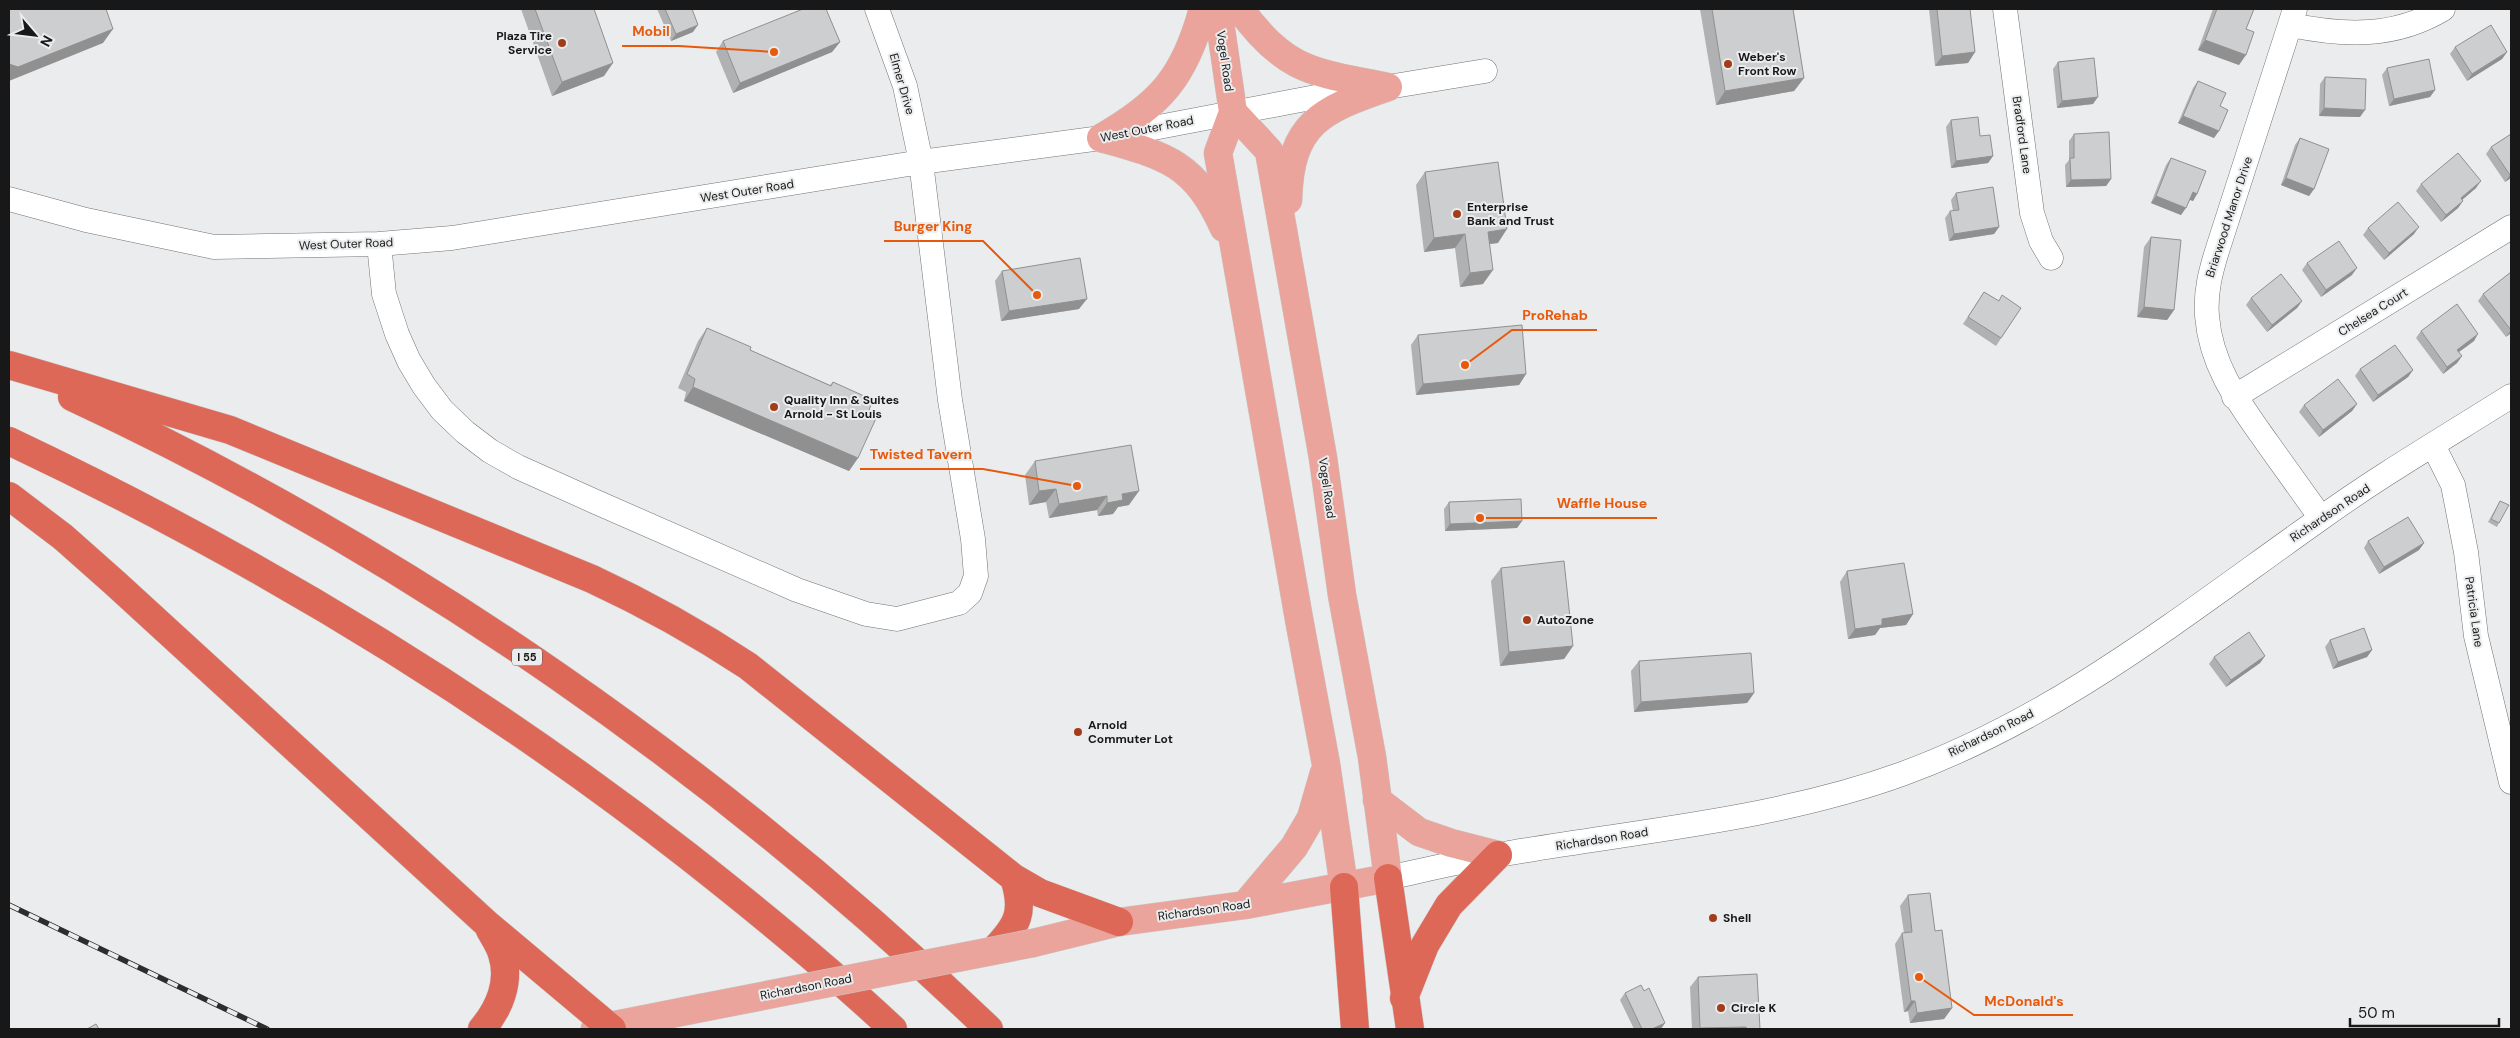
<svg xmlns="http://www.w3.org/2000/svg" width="2520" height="1038" font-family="'DM Sans',sans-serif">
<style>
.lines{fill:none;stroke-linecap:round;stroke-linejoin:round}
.minor-casing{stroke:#727374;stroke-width:25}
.major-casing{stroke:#c8c8c8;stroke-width:29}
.highway-casing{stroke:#c8c8c8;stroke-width:29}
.minor{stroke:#fff;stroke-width:24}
.major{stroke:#eba49b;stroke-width:28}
.highway{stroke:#de6858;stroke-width:28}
.rail-casing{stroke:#2d2d2d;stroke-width:5.5}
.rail{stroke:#ebeced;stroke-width:4;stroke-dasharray:11;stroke-linecap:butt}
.major-bridge-casing{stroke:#c8c8c8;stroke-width:29;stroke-linecap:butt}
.major-bridge{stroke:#eba49b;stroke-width:28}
.wall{fill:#b0b1b2}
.shaded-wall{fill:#909091}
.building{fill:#cdcecf;stroke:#909091}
.poi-dot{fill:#a33c19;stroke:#ebeced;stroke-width:2}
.labels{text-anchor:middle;stroke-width:4;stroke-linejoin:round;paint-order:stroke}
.shield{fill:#ebeced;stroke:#575858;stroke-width:1}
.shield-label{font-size:11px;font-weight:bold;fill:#181818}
.poi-label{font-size:12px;font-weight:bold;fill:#181818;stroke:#ebeced;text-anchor:start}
.street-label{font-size:12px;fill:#181818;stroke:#ebeced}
.leader{fill:none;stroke:#e8590c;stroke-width:2}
.callout-dot{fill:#e8590c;stroke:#ebeced;stroke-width:2}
.callout-label{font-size:14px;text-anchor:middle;font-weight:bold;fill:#e8590c;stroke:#ebeced;stroke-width:4;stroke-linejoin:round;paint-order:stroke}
</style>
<rect width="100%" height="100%" fill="#ebeced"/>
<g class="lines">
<defs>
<path id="minor" d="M2005,9L2032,213L2041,241L2051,258
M2295,9L2218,248C2211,270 2205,292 2207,316C2211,367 2239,403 2268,444C2285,468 2303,493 2321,518
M2291,25C2344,36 2395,38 2443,9
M9,199L86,220L214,247L379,244L452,238L921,162L1101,138L1358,89L1388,87L1485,71
M379,244L384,294L397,334L409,361L424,386L442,410L465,432L490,451L518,467L596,502L797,590L866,614L897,619L959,603L970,593L976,576L973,539L950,400L921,162L905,86L877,9
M2234,397L2511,227
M2433,445L2453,485L2466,552L2476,636L2511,782
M1388,878C1424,870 1461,861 1498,855C1633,831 1771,821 1902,774C2056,718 2184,615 2317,521C2379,476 2446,437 2511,396"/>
<path id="major" d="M1218,9L1233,112L1218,153L1299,619L1326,764L1344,887
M1240,9C1286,73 1315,72 1387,87
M1101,138C1166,156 1194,162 1224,228
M1101,138C1161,104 1185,76 1203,9
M1288,200C1290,123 1321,110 1388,87
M1377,800L1419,832L1451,843L1498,855
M1245,905L1294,847L1311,818L1324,773
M1033,943L1119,922L1245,905L1388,878L1372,757L1342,595L1323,458L1269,151L1233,112
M595,1029L701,1008"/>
<path id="highway" d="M9,365L230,430L592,579C646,604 698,633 748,666L1014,878L1040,893L1119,922
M72,397C410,554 721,772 989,1029
M9,441C250,555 478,692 688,856C758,911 828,968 893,1029
M9,496L63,537L116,584L487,924L612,1029
M1388,878L1410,1029
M1344,887L1355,1029
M994,950C1018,925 1025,912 1014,878
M1404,998L1425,945L1449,905L1498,855
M482,1029C499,1009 511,982 502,954C500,946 494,937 490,930"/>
</defs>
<use href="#minor" class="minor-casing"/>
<use href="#major" class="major-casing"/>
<use href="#highway" class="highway-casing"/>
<use href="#minor" class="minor"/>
<use href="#major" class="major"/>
<use href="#highway" class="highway"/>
<defs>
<path id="rail" d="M9,905L267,1029"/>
</defs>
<use href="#rail" class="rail-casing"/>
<use href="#rail" class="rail"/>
<defs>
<path id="major-bridge" d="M701,1008L1033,943"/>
</defs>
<use href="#major-bridge" class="major-bridge-casing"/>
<use href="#major-bridge" class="major-bridge"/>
</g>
<path class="wall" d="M521,9H594L604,76L552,96Z
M657,9H692L693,32L671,41Z
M1700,9H1793L1804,78L1794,91L1716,105Z
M1929,9H1970L1975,52L1968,63L1935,66Z
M2213,9H2254L2246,29L2239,65L2198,50Z
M723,41L840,42L832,52L733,93L716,52Z
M2455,47L2507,52L2502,59L2467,81L2450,54Z
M2058,62L2093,104L2057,108L2053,69Z
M2387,68L2435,90L2430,97L2389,106L2382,75Z
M2325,77L2360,117L2319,116L2320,84Z
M2198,81L2220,106L2214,138L2178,123L2193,88Z
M1951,120L1993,156L1988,163L1951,168L1946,127Z
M2074,134L2111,179L2106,186L2066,187L2065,165L2069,160V141Z
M2511,134V178L2505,182L2486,154L2491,147Z
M2300,138L2314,189L2309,196L2281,185L2295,145Z
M2171,158L2197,194L2193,201L2190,200L2181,215L2151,203L2166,165Z
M1425,172L1498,243L1490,244L1483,284L1460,287L1455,248L1424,252L1416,185Z
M2421,184L2476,188L2462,200L2463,201L2458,208L2441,222L2416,191Z
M1956,193L1999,227L1994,234L1949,241L1945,218L1950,211H1953L1951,200Z
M2368,228L2414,234L2384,260L2363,235Z
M2151,237L2174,310L2167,320L2137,317L2144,247Z
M2307,263L2352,275L2321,297L2302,270Z
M1002,271L1079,309L1001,321L995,281Z
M2511,272V333L2506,337L2478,301L2483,294Z
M1984,292L1999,301L2021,308L1996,346L1963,324Z
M2251,298L2302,301L2297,308L2267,332L2246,305Z
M707,328L750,350L830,385L833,382L869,410L858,458L849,471L684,401L686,392L678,388L698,341Z
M2421,331L2474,341L2459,352L2462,356L2457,363L2443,374L2416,338Z
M1418,335L1526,374L1519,385L1416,395L1411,345Z
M2360,369L2413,370L2408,377L2373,402L2355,376Z
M2357,404L2352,411L2319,437L2299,412L2304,405Z
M1035,461L1129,505L1118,507L1113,514L1098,516L1097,510L1049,518L1046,502L1029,505L1025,475Z
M2500,501L2499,523L2497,527L2488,522Z
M1449,502L1522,521L1517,528L1445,531L1444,509Z
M2368,541L2424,543L2419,550L2379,574L2364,548Z
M1501,568L1573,646L1564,659L1500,666L1491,581Z
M1847,571L1913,614L1906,625L1880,628L1875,635L1848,639L1840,582Z
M2330,640L2372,650L2367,657L2333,669L2325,647Z
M2265,656L2260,663L2226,687L2209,664L2214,657Z
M1639,661L1754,693L1747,703L1634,712L1631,671Z
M1908,895L1935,931L1952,1008L1944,1019L1910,1023L1908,1011L1904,1012L1895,944L1902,933H1904L1900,906Z
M1698,977L1760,1029H1692L1690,987Z
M1644,991L1661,1029H1634L1620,1000L1625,993Z"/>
<path class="shaded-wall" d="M698,25L693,32L671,41L676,34Z
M113,29L103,43L9,81V64Z
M2205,40L2246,55L2239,65L2198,50Z
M840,42L832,52L733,93L740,83Z
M1975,52L1968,63L1935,66L1942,56Z
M2507,52L2502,59L2467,81L2472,74Z
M613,63L604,76L552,96L562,82Z
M1804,78L1794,91L1716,105L1725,91Z
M2435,90L2430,97L2389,106L2394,99Z
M2098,97L2093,104L2057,108L2062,101Z
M2324,108L2365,110L2360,117L2319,116Z
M2183,116L2219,131L2214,138L2178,123Z
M1993,156L1988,163L1951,168L1956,161Z
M2511,174V178L2505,182L2510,175Z
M2286,178L2314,189L2309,196L2281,185Z
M2111,179L2106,186L2066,187L2071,180Z
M2481,181L2476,188L2456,205L2461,198Z
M2193,192L2197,194L2193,201L2188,199Z
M2156,196L2186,208L2181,215L2151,203Z
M2463,201L2458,208L2441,222L2446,215Z
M1999,227L1994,234L1949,241L1954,234Z
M2419,227L2414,234L2384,260L2389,253Z
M1507,229L1498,243L1479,245L1488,232Z
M1465,234L1455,248L1424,252L1434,238Z
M2357,268L2352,275L2321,297L2326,290Z
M1493,270L1483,284L1460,287L1470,273Z
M1087,299L1079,309L1001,321L1009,311Z
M2302,301L2297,308L2267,332L2272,325Z
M2144,307L2174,310L2167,320L2137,317Z
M2511,330V333L2506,337Z
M2478,334L2474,341L2452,357L2457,350Z
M2462,356L2457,363L2443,374L2447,367Z
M2413,370L2408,377L2373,402L2378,395Z
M1526,374L1519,385L1416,395L1423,384Z
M693,387L858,458L849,471L684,401Z
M2357,404L2352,411L2319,437L2323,430Z
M1056,489L1046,502L1029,505L1039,491Z
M1139,491L1129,505L1118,507L1113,514L1098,516L1107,503L1122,494Z
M1107,496L1097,510L1049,518L1059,504Z
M1522,521L1517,528L1445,531L1450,524Z
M2424,543L2419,550L2379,574L2384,567Z
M1913,614L1906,625L1880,628L1875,635L1848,639L1855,629L1882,619Z
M1573,646L1564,659L1500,666L1509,652Z
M2372,650L2367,657L2333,669L2338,662Z
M2265,656L2260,663L2226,687L2231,680Z
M1754,693L1747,703L1634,712L1641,702Z
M1911,1001H1915L1908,1011L1904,1012Z
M1952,1008L1944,1019L1910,1023L1917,1013Z
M1665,1023L1661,1029H1652Z
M1746,1027L1744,1029H1699L1700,1028Z"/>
<path class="building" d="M9,9H106L113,29L18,67L9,64Z
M535,9H594L613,63L562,82Z
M665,9H692L698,25L676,34Z
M803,9H826L840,42L740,83L723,41Z
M1712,9H1793L1804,78L1725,91Z
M1937,9H1970L1975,52L1942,56Z
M2217,9H2254L2246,29L2254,32L2246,55L2205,40Z
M2491,25L2507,52L2472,74L2455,47Z
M2094,58L2098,97L2062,101L2058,62Z
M2429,59L2435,90L2394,99L2387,68Z
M2325,77L2366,79L2365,110L2324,108Z
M2198,81L2226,93L2220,106L2228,110L2219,131L2183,116Z
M1978,117L1980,136L1990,135L1993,156L1956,161L1951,120Z
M2109,132L2111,179L2071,180L2070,158H2074V134Z
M2511,134V174L2510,175L2491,147Z
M2300,138L2329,149L2314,189L2286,178Z
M2458,153L2481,181L2461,198L2463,201L2446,215L2421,184Z
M2171,158L2206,171L2197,194L2193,192L2186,208L2156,196Z
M1498,162L1507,229L1488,232L1493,270L1470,273L1465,234L1434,238L1425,172Z
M1993,187L1999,227L1954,234L1950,211L1959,210L1956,193Z
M2398,202L2419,227L2389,253L2368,228Z
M2151,237L2181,240L2174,310L2144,307Z
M2339,241L2357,268L2326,290L2307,263Z
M1080,258L1087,299L1009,311L1002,271Z
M2511,272V330L2483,294Z
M2281,274L2302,301L2272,325L2251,298Z
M1984,292L1999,301L2002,295L2021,308L2001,338L1968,317Z
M2457,304L2478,334L2457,350L2462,356L2447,367L2421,331Z
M1522,325L1526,374L1423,384L1418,335Z
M707,328L751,347L750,350L831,386L833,382L873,400L869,410L878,414L858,458L693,387L695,379L687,374Z
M2395,345L2413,370L2378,395L2360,369Z
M2338,379L2357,404L2323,430L2304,405Z
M1131,445L1139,491L1122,494L1123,500L1107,503V496L1059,504L1056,489L1039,491L1035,461Z
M1521,499L1522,521L1450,524L1449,502Z
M2500,501L2509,505L2499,523L2491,519Z
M2408,517L2424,543L2384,567L2368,541Z
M1564,561L1573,646L1509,652L1501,568Z
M1904,563L1913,614L1882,619V625L1855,629L1847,571Z
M2364,628L2372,650L2338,662L2330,640Z
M2249,632L2265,656L2231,680L2214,657Z
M1751,653L1754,693L1641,702L1639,661Z
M1930,893L1935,931L1942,930L1952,1008L1917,1013L1915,1001H1911L1902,933L1912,932L1908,895Z
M1757,974L1760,1029H1747L1746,1027L1700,1028L1698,977Z
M1641,985L1644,991L1649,988L1665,1023L1652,1029H1642L1625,993Z
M96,1024L99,1029H87Z"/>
<g class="poi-dot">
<circle cx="562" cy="43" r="5"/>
<circle cx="1728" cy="64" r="5"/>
<circle cx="1457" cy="214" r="5"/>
<circle cx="774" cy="407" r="5"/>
<circle cx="1527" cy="620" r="5"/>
<circle cx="1078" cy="732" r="5"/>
<circle cx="1713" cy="918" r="5"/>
<circle cx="1721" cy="1008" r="5"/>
</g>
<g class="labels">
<rect class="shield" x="512" y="648.5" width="30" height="17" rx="4"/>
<g class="shield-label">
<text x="527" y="661">I 55</text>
</g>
<g class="poi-label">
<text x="552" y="40" text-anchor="end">Plaza Tire<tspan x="552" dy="14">Service</tspan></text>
<text x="1738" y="61">Weber's<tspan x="1738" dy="14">Front Row</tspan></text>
<text x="1467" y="211">Enterprise<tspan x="1467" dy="14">Bank and Trust</tspan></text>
<text x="784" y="404">Quality Inn &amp; Suites<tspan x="784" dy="14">Arnold - St Louis</tspan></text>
<text x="1537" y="624">AutoZone</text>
<text x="1088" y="729">Arnold<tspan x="1088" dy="14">Commuter Lot</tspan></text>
<text x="1723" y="922">Shell</text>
<text x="1731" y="1012">Circle K</text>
</g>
<g class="street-label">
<text transform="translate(1225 61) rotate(82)" y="4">Vogel Road</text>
<text transform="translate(902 84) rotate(74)" y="4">Elmer Drive</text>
<text transform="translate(1147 129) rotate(-11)" y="4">West Outer Road</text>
<text transform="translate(2022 135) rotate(82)" y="4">Bradford Lane</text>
<text transform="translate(747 191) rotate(-9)" y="4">West Outer Road</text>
<text transform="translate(2229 217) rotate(-72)" y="4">Briarwood Manor Drive</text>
<text transform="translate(346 244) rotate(-2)" y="4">West Outer Road</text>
<text transform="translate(2373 312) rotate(-32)" y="4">Chelsea Court</text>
<text transform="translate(1327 488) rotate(82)" y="4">Vogel Road</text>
<text transform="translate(2330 513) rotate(-34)" y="4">Richardson Road</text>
<text transform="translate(2474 612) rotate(82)" y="4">Patricia Lane</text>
<text transform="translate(1991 733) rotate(-26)" y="4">Richardson Road</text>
<text transform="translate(1602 839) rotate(-9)" y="4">Richardson Road</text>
<text transform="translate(1204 910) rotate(-8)" y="4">Richardson Road</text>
<text transform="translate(806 987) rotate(-11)" y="4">Richardson Road</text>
</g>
</g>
<path class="leader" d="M774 52L679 46H622M1037 295L983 241H884M1465 365L1512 330H1597M1077 486L983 469H860M1480 518L1547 518H1657M1919 977L1974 1015H2073"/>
<g class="callout-dot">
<circle cx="774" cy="52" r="5"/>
<circle cx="1037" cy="295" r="5"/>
<circle cx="1465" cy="365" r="5"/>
<circle cx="1077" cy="486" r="5"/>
<circle cx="1480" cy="518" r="5"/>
<circle cx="1919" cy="977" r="5"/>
</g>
<g class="callout-label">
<text x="651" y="36">Mobil</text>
<text x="933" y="231">Burger King</text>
<text x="1555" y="320">ProRehab</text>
<text x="921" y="459">Twisted Tavern</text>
<text x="1602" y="508">Waffle House</text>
<text x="2024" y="1006">McDonald's</text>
</g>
<rect width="2520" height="1038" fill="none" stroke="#181818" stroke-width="20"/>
<g transform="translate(35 35) rotate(118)" stroke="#ebeced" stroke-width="4" paint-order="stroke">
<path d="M0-4L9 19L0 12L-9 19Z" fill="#181818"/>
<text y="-8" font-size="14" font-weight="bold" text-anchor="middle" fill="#181818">N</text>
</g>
<path d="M2350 1018v8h149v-8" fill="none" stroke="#181818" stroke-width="2.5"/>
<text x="2358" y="1018" font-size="15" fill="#181818" stroke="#ebeced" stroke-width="4" paint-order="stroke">50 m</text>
</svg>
